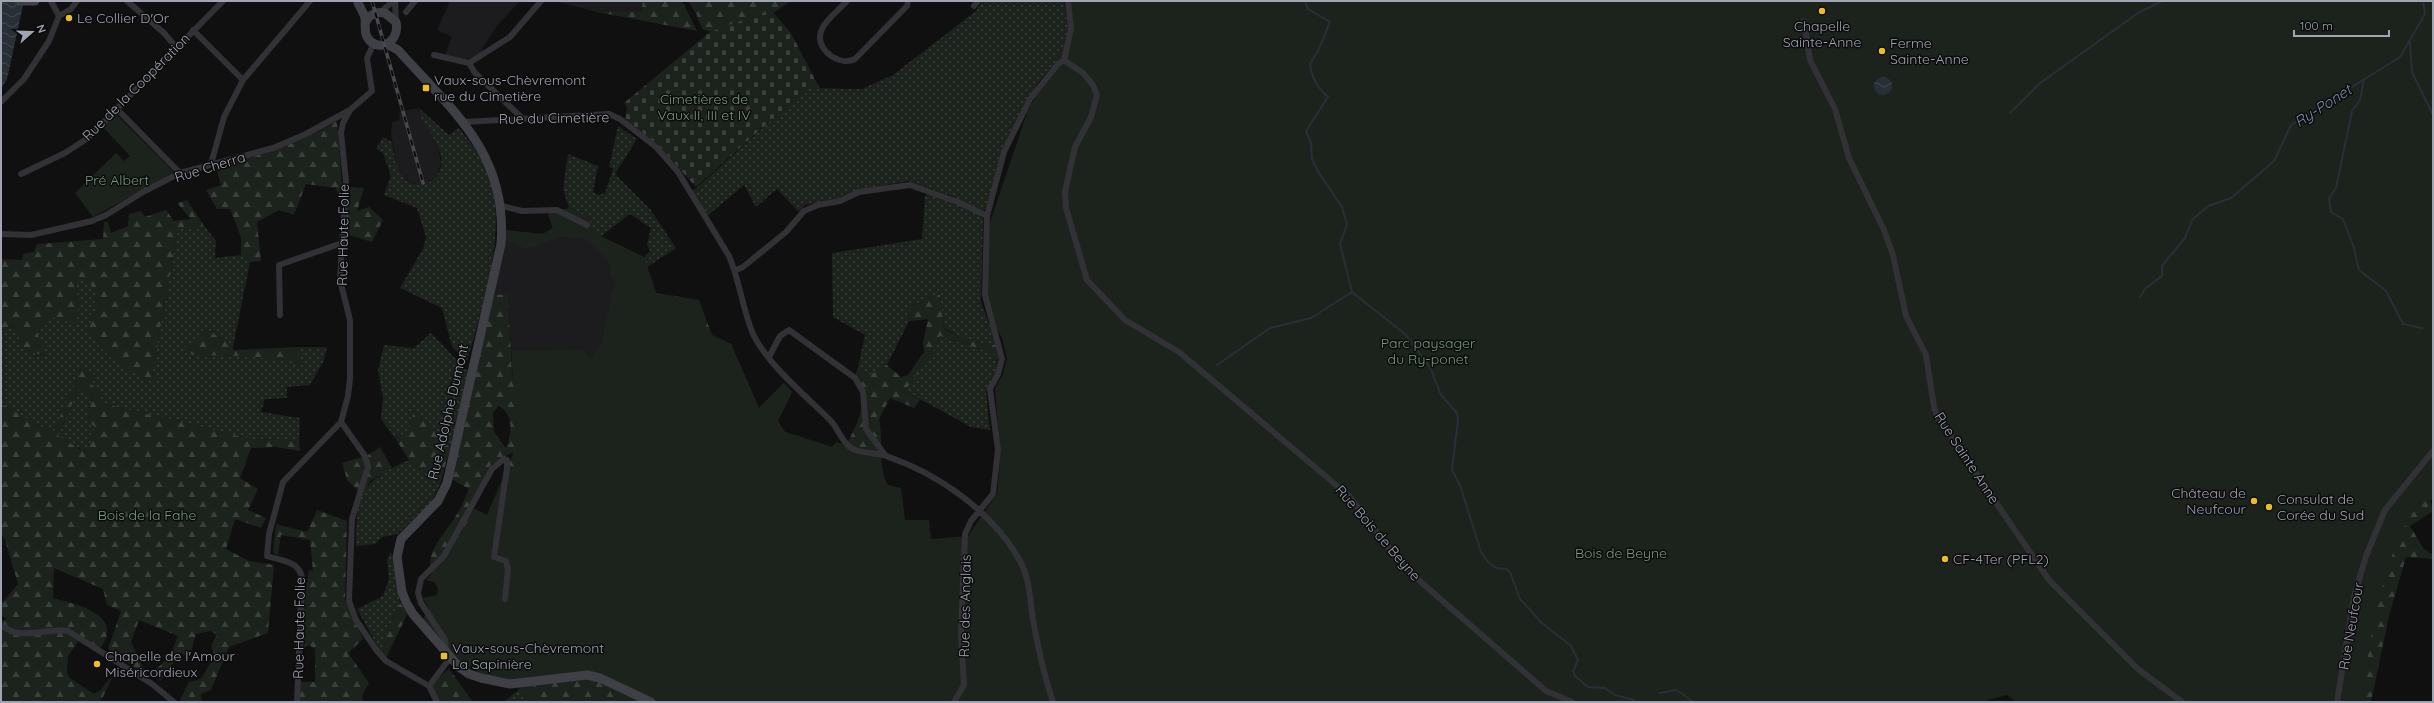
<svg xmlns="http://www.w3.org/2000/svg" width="2434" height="703" font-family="Quicksand,sans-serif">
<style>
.built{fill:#1c1c1e}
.grass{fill:url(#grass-dots)}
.forest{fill:url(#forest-firs);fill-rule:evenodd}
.cemetery{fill:url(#cemetery-stones)}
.green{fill:#1c231d}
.water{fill:url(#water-waves)}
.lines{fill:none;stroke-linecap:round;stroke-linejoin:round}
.stream{stroke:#292f36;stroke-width:2}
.street{stroke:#313136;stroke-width:6}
.secondary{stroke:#3f4046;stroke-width:9}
.rail-casing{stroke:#48494f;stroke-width:3.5}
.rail{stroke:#0b0b0c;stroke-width:2;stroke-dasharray:6;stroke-linecap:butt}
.poi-dot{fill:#edbc2b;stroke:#0b0b0c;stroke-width:1.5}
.labels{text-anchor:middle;stroke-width:3;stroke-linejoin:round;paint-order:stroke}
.poi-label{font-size:14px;fill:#a1a5b2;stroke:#0b0b0c;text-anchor:start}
.street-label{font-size:14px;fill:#a1a5b2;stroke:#0b0b0c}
.park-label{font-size:14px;fill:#789d7d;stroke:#0b0b0c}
.water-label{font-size:15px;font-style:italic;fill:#7890ad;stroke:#0b0b0c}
</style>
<defs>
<pattern id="grass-dots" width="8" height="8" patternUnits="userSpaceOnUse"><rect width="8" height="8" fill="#1c231d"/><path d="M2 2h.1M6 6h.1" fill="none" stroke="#3a403b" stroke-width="1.8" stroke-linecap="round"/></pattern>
<pattern id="forest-firs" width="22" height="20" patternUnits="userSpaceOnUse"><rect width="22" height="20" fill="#1c231d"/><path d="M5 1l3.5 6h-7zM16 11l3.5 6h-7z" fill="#3a403b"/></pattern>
<pattern id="cemetery-stones" width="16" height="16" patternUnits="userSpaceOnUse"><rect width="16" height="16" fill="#1c231d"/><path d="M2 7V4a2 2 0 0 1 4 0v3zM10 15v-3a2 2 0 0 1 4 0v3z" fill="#3a403b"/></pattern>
<pattern id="water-waves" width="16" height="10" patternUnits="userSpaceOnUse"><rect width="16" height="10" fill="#292f36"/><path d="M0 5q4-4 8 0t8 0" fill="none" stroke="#454a51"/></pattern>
</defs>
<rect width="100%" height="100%" fill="#101011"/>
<path class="built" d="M450,1H520L496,27L482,49L483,51L471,58L464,59L445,55L452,37L437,30Z
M554,1H643L641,12H597Z
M419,108L420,115L438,148L441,162L437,176L427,183L419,185L410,182L403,176L397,165L391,135L392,123L400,119L399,112Z
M561,237L584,238L607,260L614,284L601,345L591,360L583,349L511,350L508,296L491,294L504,240L525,249Z"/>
<path class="grass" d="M982,1H1064L1068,29L1062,55L1037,84L1003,150L987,208L983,211L954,197L908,181L858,190L838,198L805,205L799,212L777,189L756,207L744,185L707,216L692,192L807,88L862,89L893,75L976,11Z
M419,108L449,135L459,128C467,139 477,150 483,163C513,218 483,304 467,361L452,347L442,308L400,288L423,249L426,237L417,208L384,195L391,176L383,153L376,149L383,137L392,142C394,158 401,189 423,184C429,183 435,179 438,174C452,149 419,128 419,108Z
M618,126L637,139L615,174L650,209L676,248L647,267L644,257L650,251L647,244L651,228L630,214L601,236L592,232L589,218L569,208L563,189L568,154L598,166L593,192L598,195L605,193L613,169L609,167Z
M928,194L965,207L983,218L981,302L997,345L968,341L944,328L940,295L910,306L909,321L887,365L870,375L858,367L865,335L833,317L832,253L922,239L925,196Z
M203,224L216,241L215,258L241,255L250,262L233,347L208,330L225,356C243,354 280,359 298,364V347H327L324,360L310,385L287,387V398L265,399L261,412L300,418L299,442L282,439L254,440L101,403V393L91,384L81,368L53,434L1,404V334L10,324L16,329L24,350L45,356L37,332L50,317L79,305L75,280H85L95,290L96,313L88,329L157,384L152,374L178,229H196Z
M431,333L468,372L451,446L414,410L409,431L395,438L381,419L383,398L378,370L384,345L414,348Z
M940,336L998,355L997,370L986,392L990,430L971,427L905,391L936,347Z
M80,386L92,396L88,421L95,426L88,453L58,436Z
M409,460L440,484L432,501L398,534L382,537L375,544L356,546C356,493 360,482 409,460Z
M391,551L400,603L379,649L357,609L383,596L389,579L387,560Z
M520,689L531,701L503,702Z"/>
<path class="forest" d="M643,1H682L697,31L597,12H641Z
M688,1H791L773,13L771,10L710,32L702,29L696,13Z
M337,121L342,186L364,188L357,211L369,207L383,220L372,242L342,233V207L336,188L306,184L294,215L279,210L257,222L261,261L250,262L241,255V237L230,209H217L206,190L221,185L216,167C258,155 299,144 337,121Z
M187,200L203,224L196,229H178L152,374L158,384C129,372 103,358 88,329L96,313L95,290L85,280H75L79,305L76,323L50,317L37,332L46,356L24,350L16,329L11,324L1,334V259L22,260L23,254L34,252L37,244L103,239L104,222H108L111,233L128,226L129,214L141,211L145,217L166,210L174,221L191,219L177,203Z
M569,208L589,218L592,232L644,257L656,293L699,300L712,335L731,344L759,408L784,383L792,392L778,421L785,432L832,447L836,442L846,446C859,419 869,405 855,376L858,367L870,375L887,365L901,377L908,375L924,352L923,343L928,319L909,321L910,306L923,302L927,295H940L944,329L968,341L997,345L998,355L940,336L936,347L905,391L920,400L914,408L890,398L879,419C884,443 877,464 888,486L901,488L719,702H526L530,700L512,681L456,659L422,621L439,590C417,557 440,542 457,514C462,507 465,497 469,489L451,479L491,294L508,295L512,376L587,364L601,345L614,284L607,260L584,238L561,237L525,249L504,230L543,234L553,228L548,214ZM499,406C514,415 512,433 506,448L494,432L493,413ZM511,453L513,454L487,515L475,509L463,516L480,488L490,466Z
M208,330L233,347V350L298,347L299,365C264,354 228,356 192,355L185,345L199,341Z
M81,368L94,374L91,384L101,393V403L254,440L282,439L299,442L300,451L275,447L251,448L240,478L258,489L248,510L266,518L261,528L235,519L226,549L249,561L274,565L268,633L229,647L211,690L201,694L202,702H183L180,700L189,682L201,679L215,655C209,646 212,643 217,635L211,631L196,634L191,652L187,657L181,653L160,681L153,672L170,656L178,636L139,620L131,642L148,677L108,649L121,611L107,605L103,589L54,568L53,598C79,605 126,615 99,650L80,639L68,656L67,673L70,678L94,694L101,690L109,679L112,678L102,699L98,702H1V621L7,619L1,615V604L18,584L5,540L1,534V404L53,433ZM80,386L92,396L88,421L95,427L87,453L58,436Z
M414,410L451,446L440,484L409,460L395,438L409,431Z
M380,447L392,468L370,481L363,495L347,480L342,463L368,455Z
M2433,461V498L2430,501L2433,511L2410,526L2423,548L2433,555V559L2406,557L2389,616L2371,702H2341L2356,599Z
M317,510L347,521L345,600L363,639L348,653L369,683L362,696L363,702H298L299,682H315V649L309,645L302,649V612L309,570L313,571L310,540L281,535L278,555L273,553L276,524L307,532Z
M400,603L408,613L386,658L379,649Z
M449,669L473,702H436L431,684Z"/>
<path class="cemetery" d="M771,10L791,33L820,89L807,88L696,187L658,145L625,119L627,107L624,103L710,32Z"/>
<path class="green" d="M1071,1H2433V480C2422,498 2409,516 2400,536C2377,588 2370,645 2360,702H2016L2007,695L1981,702H652L594,675L520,689L512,681L484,676L456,659L423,598L438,595L437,583L426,580L446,559L475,509L487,515L509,466L519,467L511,350L583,349L591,360L601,345L614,284L607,260L584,238L561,237L525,249L504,240V230L543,234L553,228L548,214L569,208L589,218L592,232L644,257L656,293L699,300L705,331L711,342L731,344L759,408L784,383L792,392L778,421L785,432L832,447L836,442L881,459V473L888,485L901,488L905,520H929L931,539L968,536L997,494L999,476L1000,450L995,389L1003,374L1007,359L1002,338L992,320L987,297L988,228L1028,110L1072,32Z
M115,113L174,172L93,217L75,193L116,153L124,161L130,156L102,126Z"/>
<path class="water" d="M1,1H24L7,79L1,89Z
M1874 86a9 9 0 1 1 18 0a9 9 0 1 1-18 0Z"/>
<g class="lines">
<path class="stream" d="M1305,1L1308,9L1330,22L1319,49L1310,64C1312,78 1317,87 1328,97L1306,131L1311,143L1312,159L1319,173L1342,207L1347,224L1340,244L1352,292L1406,335L1431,369L1441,395L1457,413L1458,420L1452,470L1460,485L1481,552L1488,562L1496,568L1506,569L1510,572L1520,599L1542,623L1571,646L1578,660L1573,671L1575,676L1588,687L1605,688L1615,695L1634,700
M2410,42L2412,72L2433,115
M2364,79L2360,100L2352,111L2336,188L2329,198L2331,212L2343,219L2354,248L2359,270L2386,291L2403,324L2422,328
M2010,113L2039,84L2138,13L2162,1
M2140,297L2146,288L2162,276V266L2185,238L2192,220L2208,206L2231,198L2274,161L2291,125L2400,57L2425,14L2423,1
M1217,365L1270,328L1311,318L1352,292
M1660,693L1677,690L1693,702"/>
<path class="street" d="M51,1L59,16
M127,1L164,33L176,47
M395,1L396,22
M847,1C839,10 821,23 820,36C819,53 841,66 855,59L907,6L908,1
M974,6L978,1
M381,12L393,1
M406,12L415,1
M59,16L71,9L77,1
M1804,21L1810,60L1835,109L1849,158L1884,230L1893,255L1906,316L1926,355L1934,407L1938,418L2049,580L2138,669L2182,702
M193,30L243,80
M434,55L469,63L510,37L541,1
M1064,60L1083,73L1093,85L1097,95L1091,117L1075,147L1065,192L1066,208L1087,280L1125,320L1179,352L1349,496L1395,556L1422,583L1546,691L1572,702
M1064,60L1071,29L1068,1
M469,63L475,73L522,118
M1,102L24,79L49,41L59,16
M116,108L180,173
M463,122L609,114L620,119L656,147L678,172L729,256C740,281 742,308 753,334C768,365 805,395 829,419C838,427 841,441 851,448C860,454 875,452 886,456C939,474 993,512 1020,561C1030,579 1030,600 1033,620C1038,648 1044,675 1053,702
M211,164L224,117L243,80L310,1
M21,174L65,153L88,138L223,1
M502,206L522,211L557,210L587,225
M1,234L31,235L92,221L106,215L143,192L180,173L273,148L306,134L350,110
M736,270L743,267L786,232L804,211L818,205L840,201L859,192L910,185L958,202L987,216
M280,315L279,265L342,243
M769,357L780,336L789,330L855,378L863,392L866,429L885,455
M341,422L365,456L368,467L352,519L349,601L356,620L377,651L386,661L429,686L437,702
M1,625C22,642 46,627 68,631L152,684L174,702
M446,652L445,640L421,603L418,593L421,579L444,556L492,469L504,459L507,460V468L494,557L506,561L508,569L505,599
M429,686L450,658
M297,702L302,577C298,561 283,561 267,556L269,534L283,482L341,422L348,396L350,379V320L340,280L346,181L341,133L343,123L350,110L372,91L367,58L374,43
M954,702L964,685L961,633L965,534L971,521L993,494L998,450L990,389L998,374L1002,359L985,295L987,216L1004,152L1030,99L1058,64L1064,60
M2337,702L2354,597L2366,556L2385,510L2433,451"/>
<path class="secondary" d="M19,1H35
M358,3C360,7 363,12 365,17C366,26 363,34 370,41C384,53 400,38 396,22L385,13C376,11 368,15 365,24
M387,44L398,50C453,111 508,154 501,244L447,483L438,501L401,539L397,557L402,592L406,602L413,614L459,667L469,674L481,678L510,684L587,675L600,678L651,702"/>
<defs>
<path id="rail" d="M372,1L423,183"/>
</defs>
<use href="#rail" class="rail-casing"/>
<use href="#rail" class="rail"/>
</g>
<g class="poi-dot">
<circle cx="1822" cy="11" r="4"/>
<circle cx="69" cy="18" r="4"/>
<circle cx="1882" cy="51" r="4"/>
<rect x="422" y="84" width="8" height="8" rx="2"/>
<circle cx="2254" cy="501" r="4"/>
<circle cx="2269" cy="507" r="4"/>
<circle cx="1945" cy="559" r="4"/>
<rect x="440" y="652" width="8" height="8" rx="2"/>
<circle cx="97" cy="664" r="4"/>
</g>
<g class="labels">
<g class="poi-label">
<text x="77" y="23">Le Collier D'Or</text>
<text x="1822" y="31" text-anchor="middle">Chapelle<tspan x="1822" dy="16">Sainte-Anne</tspan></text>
<text x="1890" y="48">Ferme<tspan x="1890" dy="16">Sainte-Anne</tspan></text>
<text x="434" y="85">Vaux-sous-Chèvremont<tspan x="434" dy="16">rue du Cimetière</tspan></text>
<text x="2246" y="498" text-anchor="end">Château de<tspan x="2246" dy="16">Neufcour</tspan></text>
<text x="2277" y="504">Consulat de<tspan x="2277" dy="16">Corée du Sud</tspan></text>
<text x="1953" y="564">CF-4Ter (PFL2)</text>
<text x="452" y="653">Vaux-sous-Chèvremont<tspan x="452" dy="16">La Sapinière</tspan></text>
<text x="105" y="661">Chapelle de l'Amour<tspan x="105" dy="16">Miséricordieux</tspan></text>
</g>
<g class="street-label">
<text transform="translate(136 87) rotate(-45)" y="5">Rue de la Coopération</text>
<text transform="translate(554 118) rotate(-1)" y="5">Rue du Cimetière</text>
<text transform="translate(210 167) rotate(-17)" y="5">Rue Cherra</text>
<text transform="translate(343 235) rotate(-89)" y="5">Rue Haute Folie</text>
<text transform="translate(448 412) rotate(-77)" y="5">Rue Adolphe Dumont</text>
<text transform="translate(1967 458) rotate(57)" y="5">Rue Sainte Anne</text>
<text transform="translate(1378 533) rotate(49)" y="5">Rue Bois de Beyne</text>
<text transform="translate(965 606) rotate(-89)" y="5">Rue des Anglais</text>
<text transform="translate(2351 626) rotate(-80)" y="5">Rue Neufcour</text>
<text transform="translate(299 628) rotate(-89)" y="5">Rue Haute Folie</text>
</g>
<g class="park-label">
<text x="704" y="104">Cimetières de<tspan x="704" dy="16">Vaux II, III et IV</tspan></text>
<text x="117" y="185">Pré Albert</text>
<text x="1428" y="348">Parc paysager<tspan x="1428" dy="16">du Ry-ponet</tspan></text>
<text x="147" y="520">Bois de la Fahe</text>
<text x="1621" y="558">Bois de Beyne</text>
</g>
<g class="water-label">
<text transform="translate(2323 106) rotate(-33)" y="5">Ry-Ponet</text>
</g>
</g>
<rect width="2434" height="703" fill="none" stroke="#a1a5b2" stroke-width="4"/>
<g transform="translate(32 32) rotate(70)" stroke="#0b0b0c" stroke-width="3" paint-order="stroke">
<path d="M0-3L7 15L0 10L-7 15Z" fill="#a1a5b2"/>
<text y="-6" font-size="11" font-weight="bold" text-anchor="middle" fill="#a1a5b2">N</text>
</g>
<path d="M2294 30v6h95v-6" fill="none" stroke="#a1a5b2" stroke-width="2"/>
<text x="2300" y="30" font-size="12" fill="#a1a5b2" stroke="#0b0b0c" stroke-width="3" paint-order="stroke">100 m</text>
</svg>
